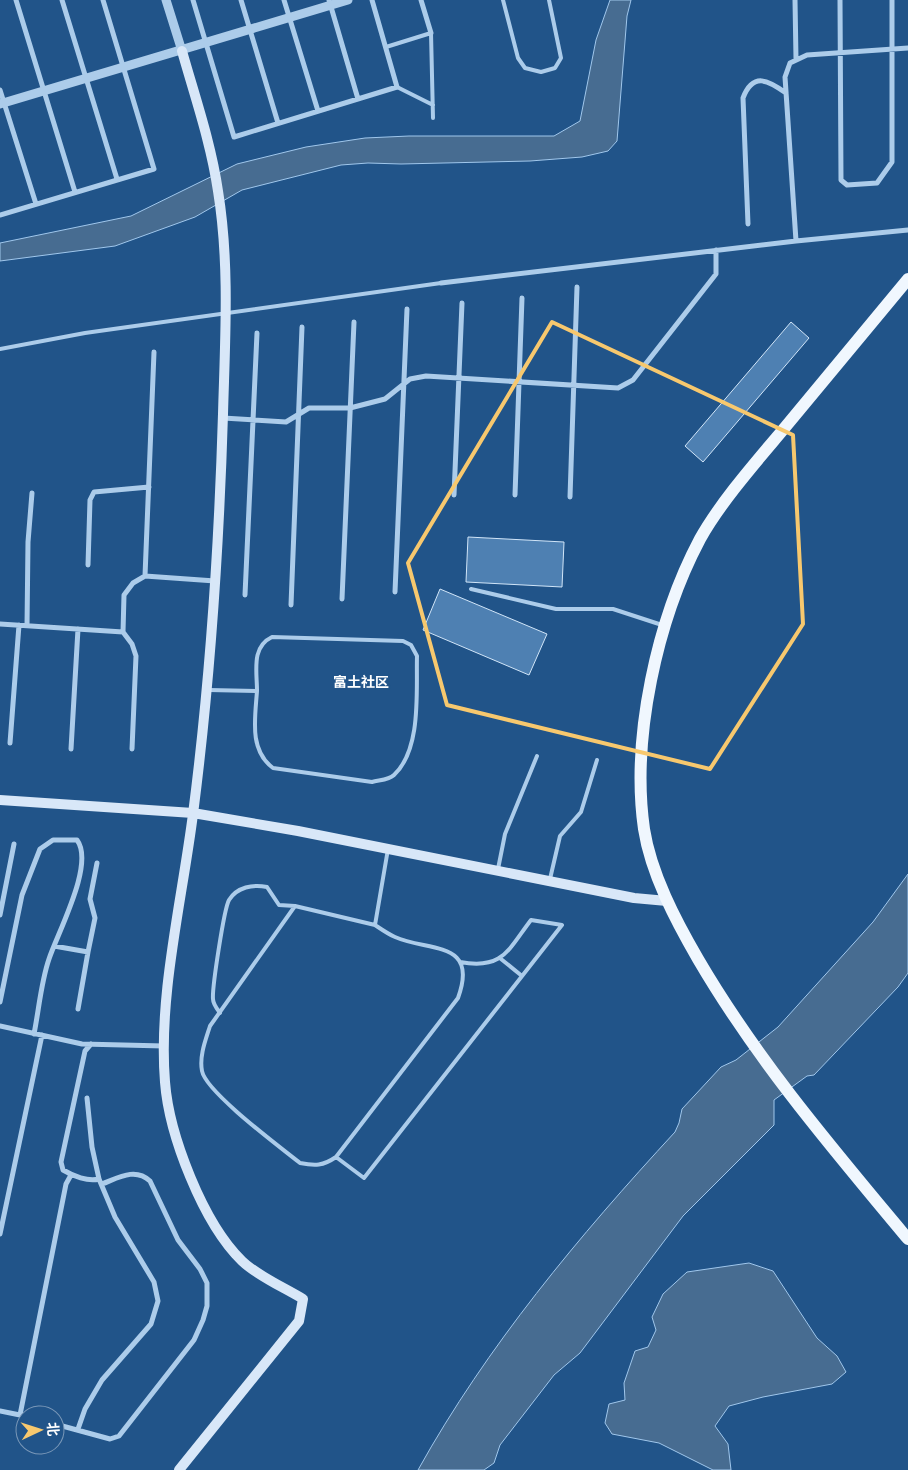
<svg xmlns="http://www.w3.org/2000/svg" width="908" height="1470" font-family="Manrope,'Noto Sans SC',sans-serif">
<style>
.water{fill:#476c91;stroke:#a0c7ec}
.building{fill:#4e80b2;stroke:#d1e5f8}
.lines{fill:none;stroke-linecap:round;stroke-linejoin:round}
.service{stroke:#acccea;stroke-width:4}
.minor{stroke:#acccea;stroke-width:5}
.tertiary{stroke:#acccea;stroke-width:9}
.secondary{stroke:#d8e7f8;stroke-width:10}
.primary{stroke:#f0f7fe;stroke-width:12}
.marked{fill:none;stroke:#f7c86e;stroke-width:4;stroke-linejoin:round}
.labels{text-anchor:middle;stroke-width:4;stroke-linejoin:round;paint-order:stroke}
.neighbourhood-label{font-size:14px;font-weight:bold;fill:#fff;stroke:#215489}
</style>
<rect width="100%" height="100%" fill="#215489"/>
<path class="water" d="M610,0H631L627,16L617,141L608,151L582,157L530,161L401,164L368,163L341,165L242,190L195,217L115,246L0,261V243L131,216L237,164L306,147L365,138L409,136H554L580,121L596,40Z
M908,874V973L898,987L814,1075L807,1076L774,1100V1125L683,1216L580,1353L554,1375L500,1445L494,1463L484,1470H418C487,1346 579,1236 675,1132L679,1123L682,1109L721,1067L736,1060L778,1027L873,922Z
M749,1263L773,1271L817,1338L837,1356L846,1372L832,1384L763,1397L729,1406L715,1426L728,1444L731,1470H713L659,1443L612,1434L605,1423L609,1404L625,1400L624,1383L635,1351L648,1347L656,1330L652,1317L663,1294L687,1272Z"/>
<path class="building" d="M791,322L809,338L703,462L685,446Z
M468,537L564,542L562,587L466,582Z
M440,589L547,634L529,675L423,630Z"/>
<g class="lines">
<path class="service" d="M503,0L518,58L525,68L541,72L555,68L561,58L549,0
M386,47L431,33L433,118
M397,87L433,105
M0,349L85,333L441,283
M471,589L556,609H613L662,625
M209,690L257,691C257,671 251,647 272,637L403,641L411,645L417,656C416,690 422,749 394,775C389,780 379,780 372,782L273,768C249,750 255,719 257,691
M498,869L505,834L537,756
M550,879L560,836L581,812L597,760
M375,925C381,929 388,934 395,937C429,952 479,940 458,998L336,1157C323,1166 315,1166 300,1163C280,1147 206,1092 202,1071C199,1056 206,1039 210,1026L295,906L375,925L388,849
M501,959L522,976
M220,1013C217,1009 213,1004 213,999C212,988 224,909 229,900C237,887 253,884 267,887L279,905L295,906
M336,1157L364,1178L562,925L531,920C508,950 503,970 460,962"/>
<path class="minor" d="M16,0L75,192
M62,0L117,179
M193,0L234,137L397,87L372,0
M241,0L278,123
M284,0L318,111
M329,0L358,99
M421,0L431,33
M795,0L796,59
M840,0L841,180L847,185L877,183L892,162V0
M0,90L36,204
M0,215L154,169L103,0
M748,224L743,98C753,72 768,80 786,93
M796,241L785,77L790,63L807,55L908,48
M441,283L796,241L908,230
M154,352L145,576L215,581
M223,418L286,422L309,408H350L385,399L410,379L426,376L618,388L633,380L716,274V250
M454,495L462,303
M515,495L522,298
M570,497L577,287
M88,565L90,500L94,492L149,487
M395,592L407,309
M245,595L257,333
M342,599L354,322
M291,605L302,327
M0,624L123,632
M27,626L28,542L32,493
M10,743L19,625
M71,749L78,629
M132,749L136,656L132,644L123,632L124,595L133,583L145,576
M0,915L14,844
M54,946L88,952L78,1009
M88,952L95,918L90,899L97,863
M0,1002L22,895L40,849L53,840H77C95,864 58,932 49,959C41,982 39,1009 34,1034
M0,1026L82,1044L164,1046
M87,1098L92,1147L99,1179C88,1182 73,1176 63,1170L61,1162L85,1051L91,1044
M0,1234L42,1035
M0,1411L20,1415L66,1184L71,1175
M55,1424L110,1439L119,1436L194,1340L203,1320L207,1306V1283L200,1269L178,1240L150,1181C135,1167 118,1178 102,1184
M78,1429L85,1409L102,1380L151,1324L158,1301L154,1282L115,1217L99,1179"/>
<path class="tertiary" d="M166,0L182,51
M0,104L348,0"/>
<path class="secondary" d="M0,800L193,813L298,831L634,898L667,901
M179,1470L299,1321L303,1299C285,1288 256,1275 242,1261C203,1223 169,1135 165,1082C158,996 182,901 193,814C210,682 219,548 223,414C225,340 230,265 218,191C211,143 195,97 182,51"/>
<path class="primary" d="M908,279C866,330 824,381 782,431C755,463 720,503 700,539C657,620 631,738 644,829C651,874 676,921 698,959C757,1060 833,1149 908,1239"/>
</g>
<path class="marked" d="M552,322L793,435L803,624L710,769L447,705L408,563Z"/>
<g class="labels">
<g class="neighbourhood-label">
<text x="361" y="687">富土社区</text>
</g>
</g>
<g transform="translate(40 1430) rotate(86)"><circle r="24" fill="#215489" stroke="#7a98b8"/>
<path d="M0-4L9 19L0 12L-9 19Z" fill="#f7c86e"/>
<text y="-8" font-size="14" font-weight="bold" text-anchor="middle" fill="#ffffff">北</text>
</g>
</svg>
